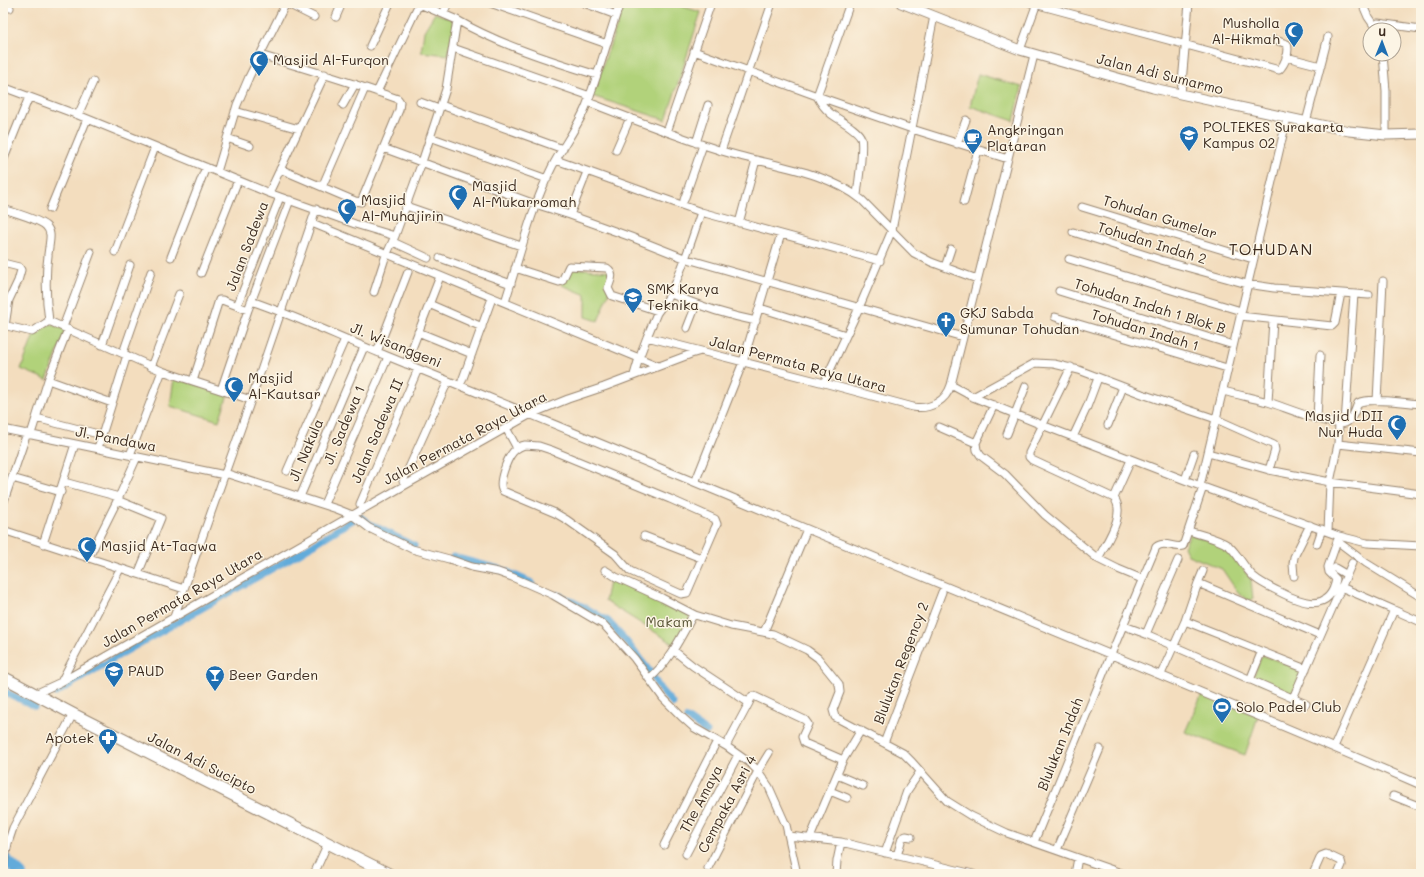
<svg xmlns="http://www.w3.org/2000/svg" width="1424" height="877" font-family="Mali,sans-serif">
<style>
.green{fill:#b1d27a;stroke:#767e4c}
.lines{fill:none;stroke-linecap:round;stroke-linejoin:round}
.canal{stroke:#62abda;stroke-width:7}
.river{stroke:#62abda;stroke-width:12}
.minor-casing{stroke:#97846e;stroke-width:9}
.major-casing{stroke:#97846e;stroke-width:11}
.highway-casing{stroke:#97846e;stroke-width:13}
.minor{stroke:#fff;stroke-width:7}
.major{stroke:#fff;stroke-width:9}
.highway{stroke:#fff;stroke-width:11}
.labels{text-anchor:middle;stroke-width:3;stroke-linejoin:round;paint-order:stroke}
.poi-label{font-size:14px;fill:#3b2a1e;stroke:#fcf5e5;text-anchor:start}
.street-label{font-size:14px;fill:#3b2a1e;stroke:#fcf5e5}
.park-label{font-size:14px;fill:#585435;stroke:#fcf5e5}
.quarter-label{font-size:16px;letter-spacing:1px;fill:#3b2a1e;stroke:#fcf5e5}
</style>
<rect width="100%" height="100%" fill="#fcf5e5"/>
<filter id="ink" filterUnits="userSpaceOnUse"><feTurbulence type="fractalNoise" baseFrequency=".025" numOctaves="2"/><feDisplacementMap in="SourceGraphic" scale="8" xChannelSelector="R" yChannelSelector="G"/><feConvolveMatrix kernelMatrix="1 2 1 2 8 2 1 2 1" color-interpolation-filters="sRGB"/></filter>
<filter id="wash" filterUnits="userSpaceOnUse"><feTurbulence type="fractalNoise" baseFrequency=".012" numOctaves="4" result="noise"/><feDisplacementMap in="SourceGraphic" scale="16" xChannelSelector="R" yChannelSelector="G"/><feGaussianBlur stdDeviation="0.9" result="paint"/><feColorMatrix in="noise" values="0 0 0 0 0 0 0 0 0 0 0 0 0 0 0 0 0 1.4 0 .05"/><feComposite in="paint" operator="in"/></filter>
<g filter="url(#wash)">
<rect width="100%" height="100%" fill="#f3ddbe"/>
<path class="green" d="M625,3H670L701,12L666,120L592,96Z
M435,13L455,20L448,55L421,52L424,31Z
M978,74L1022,87L1014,121L970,106Z
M569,268L610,271L609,294L598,321L586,317V295L562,285Z
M50,324L66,330L47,380L21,369L34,335Z
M174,378L228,394L219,421L170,406Z
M1190,534L1226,547L1237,560L1251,580L1253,599L1249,601L1237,591L1222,569L1188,555L1184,547Z
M610,577L691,615L674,644L605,601Z
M1262,655L1302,670L1292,696L1252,679Z
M1202,694L1258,716L1245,755L1185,732Z"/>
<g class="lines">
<path class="canal" d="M453,557L503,570L532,583
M558,595L586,608L608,621L626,641L650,672L660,689L673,704
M3,691L35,706
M56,693L123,653L298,554L359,516L370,524L414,546
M687,718L707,732"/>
<path class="river" d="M3,857L21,874"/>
</g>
</g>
<g filter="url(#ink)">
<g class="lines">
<defs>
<path id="minor" d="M286,3L314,17
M490,3L607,44
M584,3L616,15
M850,3L817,96L912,129L1008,159
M1031,3L1279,70C1285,64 1290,52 1287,44L1275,40
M1362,3L1368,17L1377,30
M3,5L10,8
M443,14L448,3
M336,17L342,3
M457,20C498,44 551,61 597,75
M1378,23L1421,29
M370,46L390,3
M453,48L590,96
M1020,50L1037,3
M694,51L817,96C820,102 824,108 830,113C837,119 858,129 861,138C864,149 858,183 857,196
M1383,54L1386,91V135
M260,55C307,69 353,83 398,99L400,102L399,110L361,202L355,201L280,169
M1286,57L1321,66
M3,87L78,115L269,193L355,224L395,236L422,162L446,89L457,20L422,5L417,8L377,92
M1181,94L1189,3
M420,102L439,109
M588,102C632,119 675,136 719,150C764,165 824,169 862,200L914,253L931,262L977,279
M343,105L355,84
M441,105L563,149
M235,111L299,129
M78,115L93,82
M1306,122L1328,37
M667,132L711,3
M430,137L547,179
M227,138L250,146
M696,143L708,105
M957,144L966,120
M383,148L535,204L570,215L631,237L684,258L963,337
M616,150L630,118
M721,151L772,3
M556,160L701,212L880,261
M3,161L29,97
M217,172L237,105L249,77L286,3
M322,187L365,88
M269,193L325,74
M684,200L703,145
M964,202L978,150
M406,206L521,246
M1082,207L1253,259
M3,209C13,212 40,220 46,226C52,232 50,239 49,247C45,274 45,295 49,321L32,332L3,325
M50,209L87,119
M570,215L587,172
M312,223L639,358L647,337L701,351
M739,223L756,160
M1073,232L1161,260L1247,284L1274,288L1369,295
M393,242L428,258
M115,252L155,147
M171,257L206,167
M440,258L511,284
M1069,259L1241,311
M3,263L19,267L21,270L18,281L9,300L5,326
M945,267L951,249
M515,268L559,282L562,281L569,266L607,268C615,273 611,280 608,288L612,296L658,311
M201,273L238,180
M1059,291L1233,345
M374,292L385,258L395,236
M671,294C683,267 692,240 701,212
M251,301C298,317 342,338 387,356C501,402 615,449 728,496C959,593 1191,686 1421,785
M505,302C520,256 530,211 552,167C563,145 580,125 588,101C600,69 609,35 620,3
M429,304L482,327
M237,306L280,197
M760,308L846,335
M1240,316L1332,326L1335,323L1341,293
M1055,317L1227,368
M49,321L162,371L251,400
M63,327L91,252
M687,328L696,305
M418,332L472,354
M647,337L657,313L671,294C699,306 726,315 756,321
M102,345L130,265
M377,352L408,272
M123,353L151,272
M406,364L439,279
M151,367L179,294
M1071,367L1029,453V457L1032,460L1114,498C1127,514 1106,542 1098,559
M634,375L639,358L658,366
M48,380L112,403
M193,381L219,300H222L248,310
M462,381L491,301
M824,383L859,308L892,230L934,16
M951,385L973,397L1042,425L1203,487L1339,536L1367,543L1421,546
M221,390L248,310L290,200
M1223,391C1238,395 1253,398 1268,402C1282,406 1334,428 1345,423C1353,420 1355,410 1358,403C1369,397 1407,403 1421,404
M973,397L1035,363L1054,364L1079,370L1142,394L1216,419L1287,118
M1377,401L1383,281
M1268,402L1273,320
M994,405L976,443L977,450L981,456L1005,474L1045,515L1098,559L1118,569L1142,579
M36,418L102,435
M1317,419L1320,355
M1345,423L1354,294
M1108,425L1123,387
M939,427L976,443
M506,428L517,448
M3,429L225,475
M31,434L48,380L68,329
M1007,434L1026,386
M1073,437L1087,407L1098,378
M1338,444L1421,453
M525,445L539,446L551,450L670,499L715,519L717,524L715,528L687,593L681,594L630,571L615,554L567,520L555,513L503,491C497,484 507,459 513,452C517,448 520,446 525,445Z
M98,448L127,355
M1208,453L1269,470L1330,482L1421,494
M130,455L162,371
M287,471L345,339
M225,473L337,509L352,515L369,528L412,549L449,559L472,567L498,572L512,577L553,595L604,625L634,658L663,698L683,718L693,727L726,746L750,763L758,771L769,787L786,825L797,874
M12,478L61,492
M696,480L743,362L781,234
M1185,480L1194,454
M403,481L448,381
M64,482L119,497
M1200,486L1216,419L1274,445L1275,450L1269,470
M300,497L364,347
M1114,498L1131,460
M117,500L161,518L138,574
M3,504L27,433
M324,504L388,357
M360,504L418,369
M3,530L184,589
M1189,531C1201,535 1218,538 1229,546C1239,555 1244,568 1254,577C1261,583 1270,587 1278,591C1299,602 1330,615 1336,579L1329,572L1328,567L1339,536
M1328,532L1330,482L1338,444L1339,424
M644,536L701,558
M1337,541L1366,563L1421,597
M43,544L75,444
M1317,544L1322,529
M89,557L119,497L137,457
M1335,568L1347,575
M605,570L616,577L662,598L695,615
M1294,576L1293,564L1294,557L1310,525
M1198,583L1203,571
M1394,610L1421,622
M174,617L251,400L316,209
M1185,621L1306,669
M1127,627L1146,634L1306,704
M764,632L807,529
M1146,634L1178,560
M673,650L693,666L749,703L726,746
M1162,672L1185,621L1198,583L1320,635
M649,679C668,663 680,639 692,617L695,615L731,626L773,634L807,650L818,658L839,684L840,692L833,710L835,717L903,753L912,762L947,801L971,816L1007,833L1124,874
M62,680L119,571
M1250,680L1261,653
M35,694L61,682L400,488L531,414L568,399L604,387L691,354L701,351L824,383L913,407C930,410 946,401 951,385L1034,55
M1293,698L1352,563
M749,703L752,696H754L805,720L808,724L802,737L804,743L843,760
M884,743L942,592
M1334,747L1394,610L1341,587
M837,775L863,786
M830,791L847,798
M1393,796L1421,807
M789,836L841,842L973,874
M810,838L843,760L861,730
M1034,842L1117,640L1156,547C1165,540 1174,549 1183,546L1203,487
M664,845L717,741
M1057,850L1100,749
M885,853L907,791L920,772
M686,854L738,755
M897,856L902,838L906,836L911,837
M3,868L8,843L13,828L73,714
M708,868L758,771L769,753
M314,874L328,843
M836,874L837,861L841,842
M1075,874L1078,858
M1313,874L1321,856L1326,854L1341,861L1342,865L1338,874"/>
<path id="major" d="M901,3L1020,50L1153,88L1349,131L1386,135L1421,134"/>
<path id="highway" d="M3,677L73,714L389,874"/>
</defs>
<use href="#minor" class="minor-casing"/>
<use href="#major" class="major-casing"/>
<use href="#highway" class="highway-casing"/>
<use href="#minor" class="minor"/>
<use href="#major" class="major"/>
<use href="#highway" class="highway"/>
</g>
</g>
<defs>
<symbol id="mosque-pin" viewBox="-11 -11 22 30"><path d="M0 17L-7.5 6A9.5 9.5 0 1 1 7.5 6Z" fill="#1f6fb2" stroke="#fcf5e5"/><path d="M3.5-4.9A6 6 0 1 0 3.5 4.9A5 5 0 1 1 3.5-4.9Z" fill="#fff"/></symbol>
<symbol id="university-pin" viewBox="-11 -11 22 30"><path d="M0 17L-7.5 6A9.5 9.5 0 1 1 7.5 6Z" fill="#1f6fb2" stroke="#fcf5e5"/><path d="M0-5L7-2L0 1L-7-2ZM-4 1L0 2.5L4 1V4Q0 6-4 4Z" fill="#fff"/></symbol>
<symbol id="cafe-pin" viewBox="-11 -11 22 30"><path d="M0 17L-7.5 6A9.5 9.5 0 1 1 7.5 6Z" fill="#1f6fb2" stroke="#fcf5e5"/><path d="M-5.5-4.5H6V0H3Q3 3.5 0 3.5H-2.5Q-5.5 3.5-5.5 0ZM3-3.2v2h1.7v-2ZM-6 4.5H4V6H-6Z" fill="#fff"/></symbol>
<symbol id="school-pin" viewBox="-11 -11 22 30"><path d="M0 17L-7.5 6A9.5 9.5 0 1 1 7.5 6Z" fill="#1f6fb2" stroke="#fcf5e5"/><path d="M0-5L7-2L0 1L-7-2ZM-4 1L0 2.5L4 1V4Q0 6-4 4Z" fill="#fff"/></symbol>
<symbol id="church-pin" viewBox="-11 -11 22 30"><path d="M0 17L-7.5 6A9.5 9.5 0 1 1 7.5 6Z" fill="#1f6fb2" stroke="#fcf5e5"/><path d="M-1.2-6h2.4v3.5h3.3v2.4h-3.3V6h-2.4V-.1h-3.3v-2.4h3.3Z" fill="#fff"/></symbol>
<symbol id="bar-pin" viewBox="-11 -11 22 30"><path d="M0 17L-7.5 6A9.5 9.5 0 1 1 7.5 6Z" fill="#1f6fb2" stroke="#fcf5e5"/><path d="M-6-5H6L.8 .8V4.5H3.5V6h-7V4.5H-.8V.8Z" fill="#fff"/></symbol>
<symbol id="stadium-pin" viewBox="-11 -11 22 30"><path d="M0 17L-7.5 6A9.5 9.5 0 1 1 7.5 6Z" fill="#1f6fb2" stroke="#fcf5e5"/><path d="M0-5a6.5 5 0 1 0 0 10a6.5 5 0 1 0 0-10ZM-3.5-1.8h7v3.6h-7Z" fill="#fff"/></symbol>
<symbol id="pharmacy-pin" viewBox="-11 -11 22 30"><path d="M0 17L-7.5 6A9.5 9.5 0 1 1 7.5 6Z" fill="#1f6fb2" stroke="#fcf5e5"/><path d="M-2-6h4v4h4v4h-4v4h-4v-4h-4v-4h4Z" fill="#fff"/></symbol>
</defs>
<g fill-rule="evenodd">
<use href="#mosque-pin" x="1283" y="20" width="22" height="30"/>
<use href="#mosque-pin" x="248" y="49" width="22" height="30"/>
<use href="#university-pin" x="1178" y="124" width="22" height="30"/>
<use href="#cafe-pin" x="962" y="127" width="22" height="30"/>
<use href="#mosque-pin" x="447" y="183" width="22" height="30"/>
<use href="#mosque-pin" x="336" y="197" width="22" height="30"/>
<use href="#school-pin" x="622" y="286" width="22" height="30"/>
<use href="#church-pin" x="935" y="310" width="22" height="30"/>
<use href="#mosque-pin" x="223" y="375" width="22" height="30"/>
<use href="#mosque-pin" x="1386" y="413" width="22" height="30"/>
<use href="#mosque-pin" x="76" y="535" width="22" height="30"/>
<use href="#school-pin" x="103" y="660" width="22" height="30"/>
<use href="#bar-pin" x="204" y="664" width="22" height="30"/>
<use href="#stadium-pin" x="1211" y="696" width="22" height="30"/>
<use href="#pharmacy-pin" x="97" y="727" width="22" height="30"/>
</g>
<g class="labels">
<g class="poi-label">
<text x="1280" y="28" text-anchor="end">Musholla<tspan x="1280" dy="16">Al-Hikmah</tspan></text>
<text x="273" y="65">Masjid Al-Furqon</text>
<text x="1203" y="132">POLTEKES Surakarta<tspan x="1203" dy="16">Kampus 02</tspan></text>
<text x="987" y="135">Angkringan<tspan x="987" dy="16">Plataran</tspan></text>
<text x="472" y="191">Masjid<tspan x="472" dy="16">Al-Mukarromah</tspan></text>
<text x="361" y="205">Masjid<tspan x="361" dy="16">Al-Muhajirin</tspan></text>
<text x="647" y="294">SMK Karya<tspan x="647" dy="16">Teknika</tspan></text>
<text x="960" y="318">GKJ Sabda<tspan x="960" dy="16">Sumunar Tohudan</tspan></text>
<text x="248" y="383">Masjid<tspan x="248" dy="16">Al-Kautsar</tspan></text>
<text x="1383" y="421" text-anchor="end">Masjid LDII<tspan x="1383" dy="16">Nur Huda</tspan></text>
<text x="101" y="551">Masjid At-Taqwa</text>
<text x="128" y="676">PAUD</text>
<text x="229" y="680">Beer Garden</text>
<text x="1236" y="712">Solo Padel Club</text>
<text x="94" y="743" text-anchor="end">Apotek</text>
</g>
<g class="street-label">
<text transform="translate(1160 74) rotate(14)" y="5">Jalan Adi Sumarmo</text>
<text transform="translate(1160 217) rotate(17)" y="5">Tohudan Gumelar</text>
<text transform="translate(1152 243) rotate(17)" y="5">Tohudan Indah 2</text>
<text transform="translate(247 246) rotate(-69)" y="5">Jalan Sadewa</text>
<text transform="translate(1150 306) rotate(17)" y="5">Tohudan Indah 1 Blok B</text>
<text transform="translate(1145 330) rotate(17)" y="5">Tohudan Indah 1</text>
<text transform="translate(396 345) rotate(22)" y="5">Jl. Wisanggeni</text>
<text transform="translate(798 364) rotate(15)" y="5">Jalan Permata Raya Utara</text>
<text transform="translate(344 425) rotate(-67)" y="5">Jl. Sadewa 1</text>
<text transform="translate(377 431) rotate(-67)" y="5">Jalan Sadewa II</text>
<text transform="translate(465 438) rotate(-28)" y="5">Jalan Permata Raya Utara</text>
<text transform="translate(116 439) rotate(11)" y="5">Jl. Pandawa</text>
<text transform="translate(306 450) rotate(-67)" y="5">Jl. Nakula</text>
<text transform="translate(182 598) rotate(-30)" y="5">Jalan Permata Raya Utara</text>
<text transform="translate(901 663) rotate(-69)" y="5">Blulukan Regency 2</text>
<text transform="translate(1060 744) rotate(-68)" y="5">Blulukan Indah</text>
<text transform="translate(202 763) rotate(27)" y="5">Jalan Adi Sucipto</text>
<text transform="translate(701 799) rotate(-62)" y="5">The Amaya</text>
<text transform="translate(727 804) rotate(-62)" y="5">Cempaka Asri 4</text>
</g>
<g class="park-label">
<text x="669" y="627">Makam</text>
</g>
<g class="quarter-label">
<text x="1271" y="255">TOHUDAN</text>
</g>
</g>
<rect width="1424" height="877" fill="none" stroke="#fcf5e5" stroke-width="16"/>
<g transform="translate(1382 42) rotate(1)"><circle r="19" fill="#fcf5e5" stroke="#afa495"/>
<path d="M0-3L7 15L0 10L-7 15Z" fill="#1f6fb2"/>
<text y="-6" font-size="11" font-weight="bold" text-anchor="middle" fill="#3b2a1e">U</text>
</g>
</svg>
